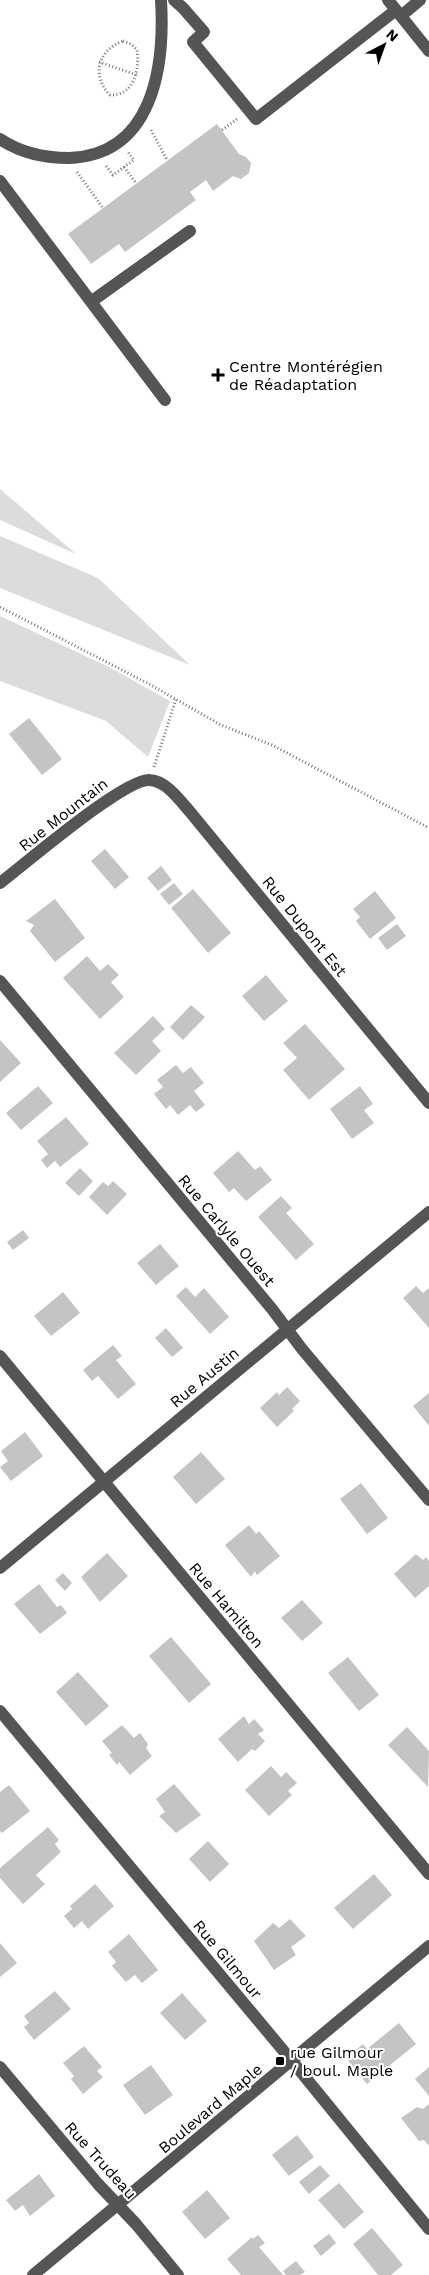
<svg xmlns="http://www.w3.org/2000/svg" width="429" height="2275" font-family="'Work Sans',sans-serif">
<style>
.green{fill:#dcdcdc}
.building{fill:#c4c4c4}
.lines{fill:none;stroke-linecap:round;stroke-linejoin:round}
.path{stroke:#777;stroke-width:3;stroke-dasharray:1 2.5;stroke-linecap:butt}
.minor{stroke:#555;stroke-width:12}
.poi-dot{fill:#000;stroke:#fff;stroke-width:2}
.labels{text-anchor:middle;stroke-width:4;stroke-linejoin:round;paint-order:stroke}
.poi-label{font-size:16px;fill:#000;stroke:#fff;text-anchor:start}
.street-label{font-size:16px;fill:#000;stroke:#fff}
</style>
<rect width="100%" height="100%" fill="#fff"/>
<path class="green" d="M0,489L76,554L0,520Z
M0,536L98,578L190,665L0,588Z
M0,616L109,667L170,701L148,757L106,721L0,681Z"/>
<path class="building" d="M217,124L239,154L246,157L251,163L249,173L241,179L233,176L213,191L206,180L190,192L196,200L125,252L119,244L91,264L68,234Z
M29,718L62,759L42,775L9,734Z
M105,849L129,877L115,889L91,861Z
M161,866L172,880L158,891L147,878Z
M174,883L183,894L169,905L160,894Z
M193,889L231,933L208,953L171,908Z
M375,891L396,918L370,939L356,921L360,917L353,909Z
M55,899L85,938L55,962L30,931L34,925L26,921Z
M397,924L406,936L387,950L378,938Z
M87,956L100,971L108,964L119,975L111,982L124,997L100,1019L63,978Z
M266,975L288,1001L264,1021L242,996Z
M191,1005L205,1017L183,1040L170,1027Z
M153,1016L165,1029L152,1041L161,1051L136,1075L114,1053Z
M305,1024L345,1069L309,1100L283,1070L297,1058L283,1043Z
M0,1040L21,1063L0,1082Z
M176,1065L183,1073L191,1067L204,1083L194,1091L205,1105L196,1112L190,1105L178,1115L170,1105L166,1109L154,1094L163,1087L157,1080Z
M38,1086L53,1103L21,1130L6,1113Z
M360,1086L373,1104L364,1110L374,1123L352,1139L330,1109Z
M66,1117L89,1144L60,1167L55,1161L47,1168L41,1160L48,1154L37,1141Z
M238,1151L255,1170L260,1166L272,1180L246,1201L234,1188L229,1192L213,1173Z
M80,1168L93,1181L79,1196L65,1183Z
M113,1181L127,1194L107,1215L89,1197L103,1182L108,1186Z
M281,1196L292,1208L286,1213L314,1244L296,1260L258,1217Z
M23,1230L29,1238L13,1250L7,1242Z
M160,1244L179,1266L156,1285L137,1263Z
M416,1286L423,1293L429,1288V1328L403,1298Z
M186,1287L195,1297L204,1288L229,1317L210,1334L176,1296Z
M63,1292L80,1313L51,1336L34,1316Z
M166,1328L183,1348L172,1357L155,1338Z
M113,1345L122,1356L116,1360L136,1384L118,1399L98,1376L92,1381L83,1370Z
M287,1387L300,1401L292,1409L294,1411L277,1427L260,1408L277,1392L279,1395Z
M429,1393V1426L413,1406Z
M25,1432L43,1456L11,1481L0,1467L8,1461L1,1451Z
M201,1452L225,1479L196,1504L173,1477Z
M361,1483L388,1518L367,1534L340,1499Z
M249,1525L256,1534L259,1531L280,1556L257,1575L255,1571L251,1577L225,1545Z
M107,1553L128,1576L100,1602L81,1577Z
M416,1554L423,1560L426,1557L429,1561V1586L415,1598L394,1574Z
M63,1573L72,1583L65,1591L55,1580Z
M39,1584L57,1607L61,1605L67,1613L40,1634L14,1604Z
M302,1600L323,1623L302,1641L281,1618Z
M171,1637L211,1684L189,1703L149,1656Z
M348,1657L379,1695L359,1711L328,1673Z
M78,1672L109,1706L86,1726L56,1692Z
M244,1716L249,1724L254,1719L264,1730L258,1734L265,1741L255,1751L252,1749L238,1762L218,1739Z
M122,1725L134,1738L140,1733L148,1744L146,1748L152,1756L130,1775L119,1762L117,1765L109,1755L112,1753L102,1741Z
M407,1727L429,1751L428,1787L388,1745Z
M271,1766L281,1777L286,1772L297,1783L288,1791L292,1795L269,1816L245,1790Z
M174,1784L201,1815L176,1833L159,1816L165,1812L156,1799Z
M9,1785L30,1811L2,1833L0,1831V1792Z
M48,1827L59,1840L55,1844L61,1852L36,1875L45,1884L23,1904L0,1878V1868Z
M208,1841L229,1864L210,1882L189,1859Z
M374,1874L392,1895L353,1929L334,1908Z
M95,1884L114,1906L88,1929L82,1921L74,1928L64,1916L72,1909L70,1906Z
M290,1919L306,1936L291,1947L296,1955L274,1970L254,1941L273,1923L279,1928Z
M129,1934L158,1970L142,1983L135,1975L126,1982L112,1966L116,1962L108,1952Z
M0,1943L17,1963L0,1977Z
M55,1991L71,2009L34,2040L24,2027L29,2023L24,2016Z
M182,1993L207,2021L185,2040L160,2013Z
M399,2023L416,2044L367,2084L346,2058L363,2044L367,2049Z
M84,2046L102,2067L97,2071L103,2077L83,2094L71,2079L74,2076L63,2063Z
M151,2065L173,2095L145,2115L123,2085Z
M429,2067V2096L415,2079Z
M429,2104V2146L424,2140L419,2141L401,2118L417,2107L423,2109Z
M297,2135L314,2157L289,2176L272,2155Z
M320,2165L330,2176L309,2194L299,2182Z
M39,2174L55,2196L30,2216L23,2205L15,2211L6,2200Z
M339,2183L364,2212L344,2229L318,2200Z
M207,2190L230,2218L205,2239L182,2212Z
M372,2228L403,2265L391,2275H378L353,2244Z
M329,2234L336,2243L321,2256L313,2246Z
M258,2235L265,2243L259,2247L283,2275H241L227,2259L252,2237L253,2239Z
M296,2261L305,2272L300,2275H286L283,2271Z"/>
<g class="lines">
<path class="path" d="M123,41L131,44L137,50C140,69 134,96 110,95C91,76 98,50 123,41Z
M99,62L137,75
M151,130L167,160
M222,130L237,119
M106,166L113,175L134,160L128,152
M124,167L136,183
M77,172L103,208
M0,607L149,684L221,725L272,745L429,828
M154,767L176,699"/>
<path class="minor" d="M174,0L183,8L204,32L193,42L256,119L396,10
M388,0L429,51
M401,16L420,0
M0,139C21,153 44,158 69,158C153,155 165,67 161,0
M0,181L165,400
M92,301L190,231
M0,883C25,864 126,777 150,780C167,781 181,802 191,813L429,1103
M0,981L272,1309L302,1349L429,1500
M0,1356L429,1874
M0,1568L429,1212
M0,1711L292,2061L429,2229
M0,2067L98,2184L136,2224L178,2275
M33,2275L429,1946"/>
</g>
<g class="poi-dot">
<path d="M215.5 367.5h5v5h5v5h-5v5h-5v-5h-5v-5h5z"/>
<rect x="275" y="2056" width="10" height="10" rx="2.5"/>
</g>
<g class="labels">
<g class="poi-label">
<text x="229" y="372">Centre Montérégien<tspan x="229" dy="18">de Réadaptation</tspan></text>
<text x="290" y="2058">rue Gilmour<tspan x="290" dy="18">/ boul. Maple</tspan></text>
</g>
<g class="street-label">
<text transform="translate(63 814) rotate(-38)" y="6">Rue Mountain</text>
<text transform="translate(305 926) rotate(51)" y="6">Rue Dupont Est</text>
<text transform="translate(227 1230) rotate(50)" y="6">Rue Carlyle Ouest</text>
<text transform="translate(204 1377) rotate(-40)" y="6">Rue Austin</text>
<text transform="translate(227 1605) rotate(50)" y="6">Rue Hamilton</text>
<text transform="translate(228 1959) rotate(50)" y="6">Rue Gilmour</text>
<text transform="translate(210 2108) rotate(-40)" y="6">Boulevard Maple</text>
<text transform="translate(101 2160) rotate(48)" y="6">Rue Trudeau</text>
</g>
</g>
<g transform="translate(384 45) rotate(41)" stroke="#ffffff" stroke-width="4" paint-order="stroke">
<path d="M0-4L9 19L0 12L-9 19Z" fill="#000000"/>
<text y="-8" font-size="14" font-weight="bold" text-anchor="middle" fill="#000000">N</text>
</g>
</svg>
